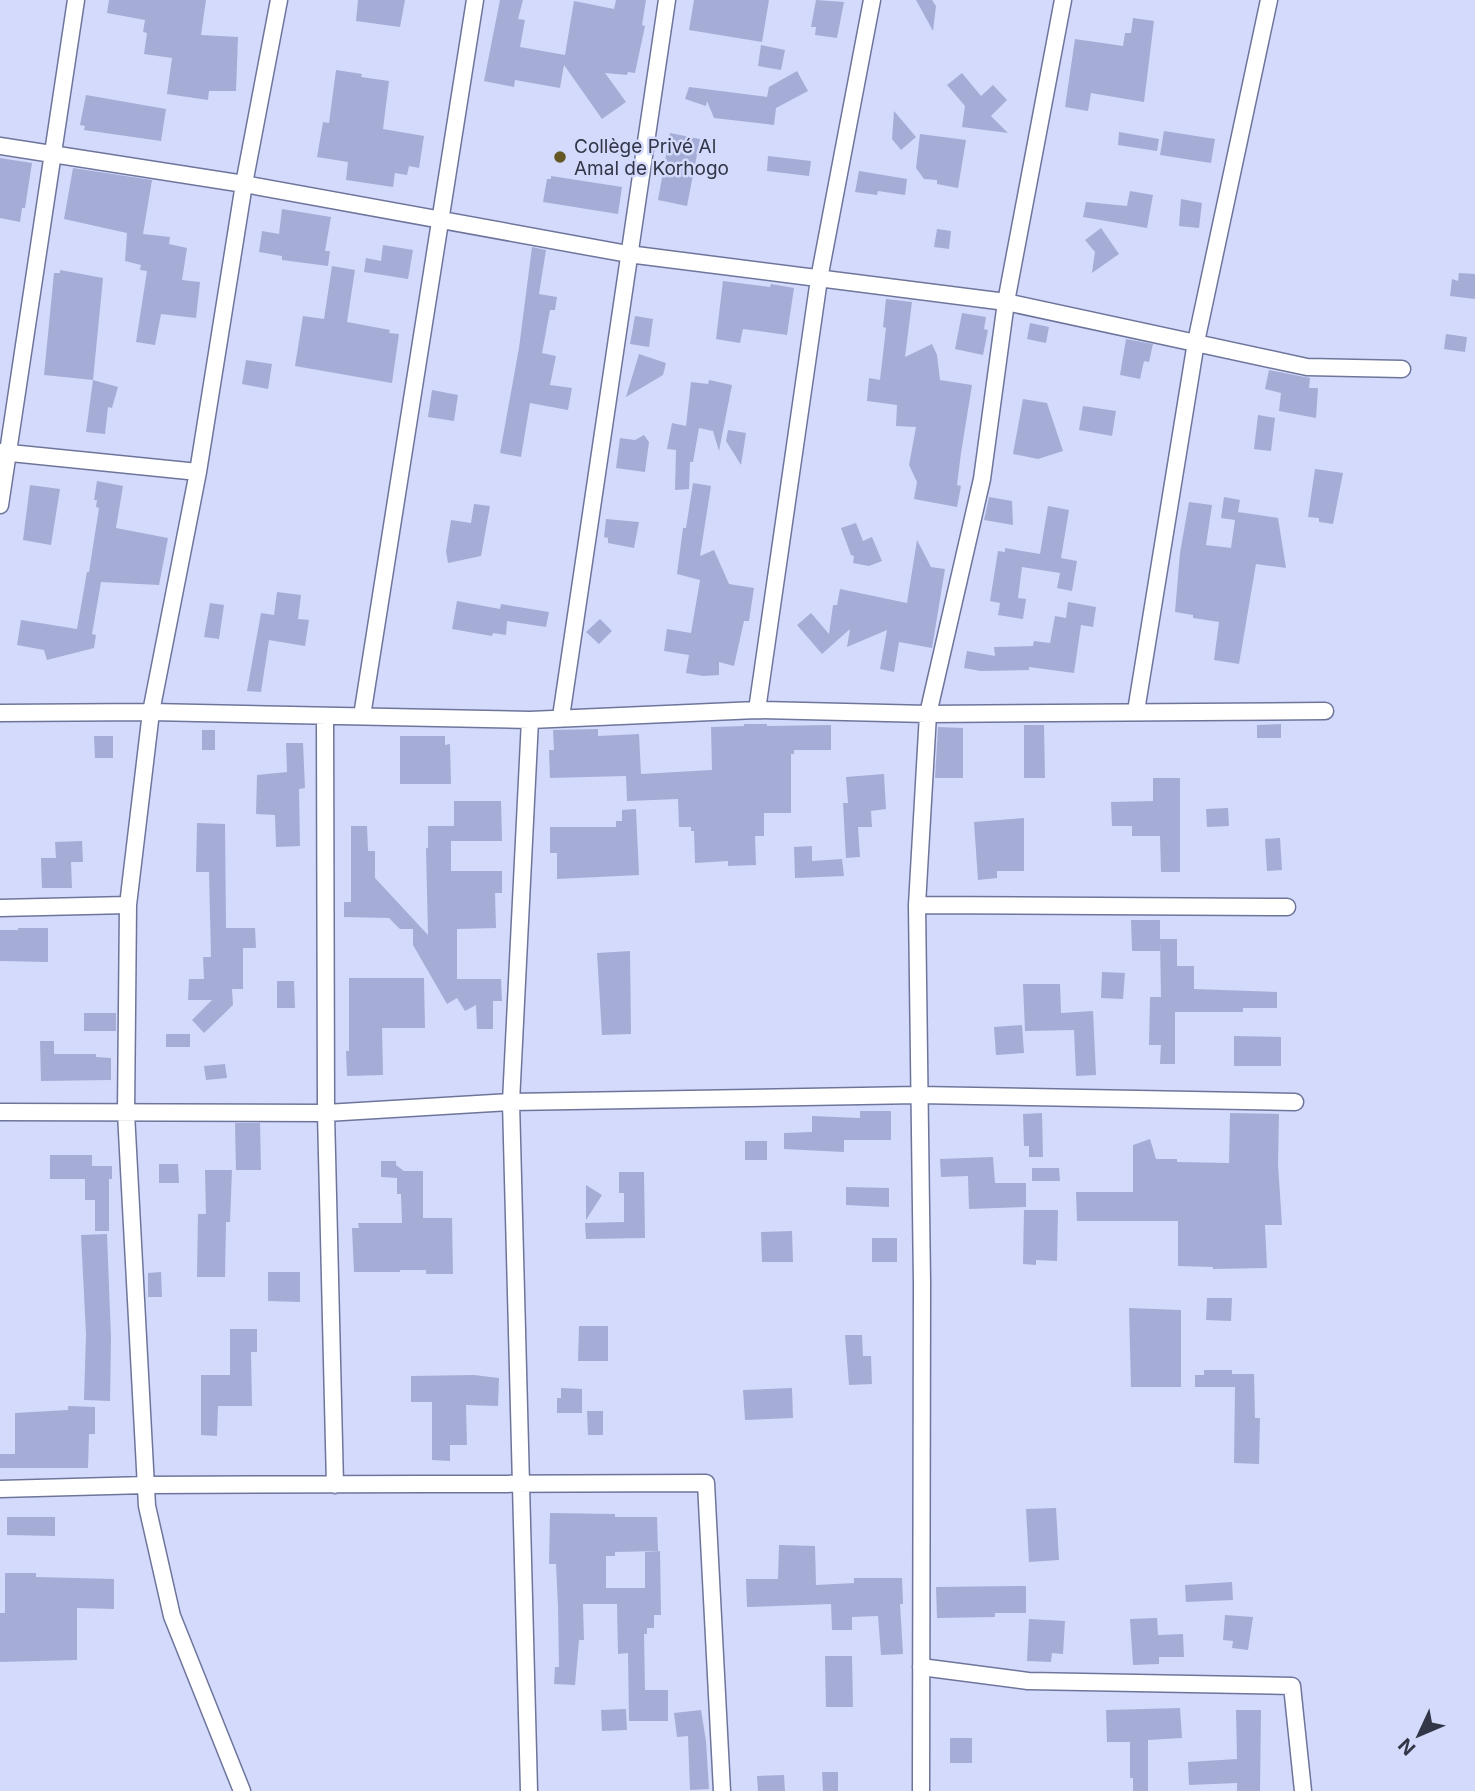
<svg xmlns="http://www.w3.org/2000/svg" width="1475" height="1791" font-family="Inter,sans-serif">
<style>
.building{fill:#a5add6}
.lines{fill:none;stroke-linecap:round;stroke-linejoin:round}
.street-casing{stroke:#6e759b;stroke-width:19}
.street{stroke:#fff;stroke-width:16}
.poi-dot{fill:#635724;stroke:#d3dafc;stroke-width:2.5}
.labels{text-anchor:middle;stroke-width:5;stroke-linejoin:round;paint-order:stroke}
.poi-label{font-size:19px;fill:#333647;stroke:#d3dafc;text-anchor:start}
</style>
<rect width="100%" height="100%" fill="#d3dafc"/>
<path class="building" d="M109,0H206L201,35L238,37L236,91H209L208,100L167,94L172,58L144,54L147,33L143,32L145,20L107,13Z
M358,0H405L400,27L356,21Z
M500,0H523L518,19L525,20L520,47L565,55L574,1L614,9L616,0H646L642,25L645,26L635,73L628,72L627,75L605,73L626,102L602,119L564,65L560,88L515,80L514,87L484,81Z
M694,0H769L762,42L689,30Z
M816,0L844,2L837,38L815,35L816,27H811Z
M916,0H932L936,6L933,31Z
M1133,18L1154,21L1144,102L1091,93L1088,111L1065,107L1075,39L1123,46L1125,33H1131Z
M761,45L785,50L781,70L758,66Z
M336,70L362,74L361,77L389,81L383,129L424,136L419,168L409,166L407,175L395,173L393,187L346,180L348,162L317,157L323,122L329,123Z
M797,71L808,91L776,108L774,125L714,118L707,101L706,106L685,99L689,87L767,97L769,87Z
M962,73L981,96L993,85L1007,100L991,116L1008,133L962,127L965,106L947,85Z
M86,95L166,109L161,141L84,130L85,126L80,125Z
M894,111L916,137L901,150L892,139Z
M1164,131L1215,139L1211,163L1160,155Z
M1119,132L1159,139L1157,151L1118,145Z
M670,133L700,139L687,206L658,200Z
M920,134L966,140L958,188L937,184V180L924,179L916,168Z
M768,156L811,161L809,176L767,171Z
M0,158L32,163L25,208H22L20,222L0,218Z
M73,168L152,180L143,234L170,237L169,244L187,248L182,280L200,282L196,318L161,314L155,345L136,342L147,271L140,270L141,265L125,261L127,233L64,219Z
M859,171L907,179L905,195L878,191L877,195L855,192Z
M551,176L622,187L618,214L543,202L547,179H551Z
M1130,191L1153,195L1147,228L1083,217L1086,202L1127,206Z
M1181,199L1202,203L1199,228L1179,226Z
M282,209L331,217L325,251H330L328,266L282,260V256L259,252L262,231L279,234Z
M1101,228L1119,254L1092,273L1095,252L1085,240Z
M937,229L951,231L949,249L934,247Z
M383,245L413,250L408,279L364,272L366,258L381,261Z
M532,247L546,250L539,294L557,297L555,310H550L542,353L556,356L550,385L572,388L568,410L530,403L521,457L500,453L519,348Z
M332,266L355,270L347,322L390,330L389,333L399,334L392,383L295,366L303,316L324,319Z
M60,270L103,278L93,380L44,375L54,273H60Z
M1459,273L1475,274V299L1450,296L1452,279L1458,281Z
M723,281L770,287L771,284L794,288L787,335L743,329L740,343L716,339Z
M886,299L912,302L905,357L932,344L937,355L940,380L972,385L961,453L957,485L961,486L957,507L914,499L917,482L909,465L916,427L896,426L897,405L867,401L869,378L880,380L886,328L883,327Z
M962,313L986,317L984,329L988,330L983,355L955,349Z
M635,316L653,319L649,347L630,344Z
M1030,323L1049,327L1046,343L1027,339Z
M1446,334L1467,337L1465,352L1444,349Z
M1126,339L1153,344L1149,362L1144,361L1140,379L1120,375Z
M639,354L666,363L663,375L626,397Z
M246,360L272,364L268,389L242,384Z
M1269,370L1310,378L1309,388H1318L1316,418L1279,411L1281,393L1265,389Z
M93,380L118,387L112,408L108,407L105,434L86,432Z
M709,380L732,385L719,451L713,431L699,428L693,462H690L689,489L675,490L676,450L667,449L672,423L686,426L691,382L708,384Z
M432,390L458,395L454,421L428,417Z
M1023,399L1047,403L1063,451L1038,459L1013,454Z
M1083,406L1116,411L1112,436L1079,430Z
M1258,415L1275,418L1271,451L1254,449Z
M728,430L746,433L741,465L726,441Z
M644,435L649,442L645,472L616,468L620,438L635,440Z
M1315,469L1343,473L1333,524L1319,522V518L1308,517Z
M97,481L123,486L116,528L168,538L159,585L101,582L92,634L96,635L94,648L47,660L44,650L17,645L21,620L77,629L87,572H89L99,508L96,507L97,500H94Z
M693,483L711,486L700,556L714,550L729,584L754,588L749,621H744L734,666L719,662V675L703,676L686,673L689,655L664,651L667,629L691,633L700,580L677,574L683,528H686Z
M30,485L60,489L51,545L23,540Z
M989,497L1012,501L1013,525L984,520Z
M1224,497L1240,500L1238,512L1278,518L1286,568L1256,564L1239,664L1214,660L1219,622L1193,618V615L1175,612L1180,553L1189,502L1212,505L1206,545L1231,548L1235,520L1221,518Z
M474,504L490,506L481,556L448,563L446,551L451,520L471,523Z
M1048,506L1069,510L1061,558L1077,561L1072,591L1057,588L1060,573L1022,567L1018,598L1026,599L1023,619L998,615L1000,603L990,601L998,551L1005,552V548L1040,554Z
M606,519L639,522L634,548L608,543V538L604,537Z
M856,523L863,541L872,537L882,561L869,566L853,563L854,556L851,555L841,528Z
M917,540L931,567L945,569L932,648L899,642L894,672L880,669L887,630L847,647L850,629L822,654L797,625L811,613L829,634L833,605H837L840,589L907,603Z
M277,592L301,595L298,619L309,620L305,646L269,640L261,692L247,691L261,613L274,615Z
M457,601L500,609L501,604L549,612L546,627L507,621L506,635L493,633L492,636L452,629Z
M1068,602L1096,607L1093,627L1081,625L1074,673L1029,667V670L981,671L964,668L967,651L995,656L994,647L1033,646L1034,641L1050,643L1055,616L1066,618Z
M210,603L224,605L219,639L204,637Z
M600,619L612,631L599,644L586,632Z
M744,724H767V726L831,725V750H794V754H791V813H764V836H755L756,865L728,866V861L695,863L694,831H691V827H679L678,799L627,801L626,776L550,778L549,750H554L553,730L598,729V736L639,734L641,774L712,770L711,727L744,726Z
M1281,724V738H1257V725Z
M1024,725H1044L1045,778H1024Z
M938,727L963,728V778H935Z
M202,730H215V750H202Z
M94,736H113V758H95Z
M400,736H445V745L450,744L451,784H400Z
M286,743H303L305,788L299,789L300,846L276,847L275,815L256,814L257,775L287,772Z
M884,774L886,809L871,811L872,827H858L860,857L846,858L843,803H848L846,777Z
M1153,778H1180V872H1161L1160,836H1132V826H1112L1111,802L1153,801Z
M454,801H501L502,841H451V871H502V893H495L496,928L457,929V979H501L502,1001H493V1029H477L476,1005L465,1011L457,998L447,1004L413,945V929H400L389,918L344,917V902H351V826H367L368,851H375V878L428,935L426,848H428V826H454Z
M1228,808L1229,826L1207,827L1206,809Z
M636,809L639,875L557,879V853H550V827H616V821H622V810Z
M1024,818V871H997V878L978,880L974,822Z
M197,823L225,824L226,928H255L256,948H243V989H232L233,1005L204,1033L192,1020L212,1000H188L189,979H204L203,957H211L209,872H196Z
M1280,838L1282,870L1267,871L1265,839Z
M82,841L83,862H71L72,888H42L41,858H56L55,842Z
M812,846V861L842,859L844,876L795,878L794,847Z
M1131,920H1160V951H1132Z
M18,928H48V962L0,961V930H18Z
M1160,939H1177V966H1194V989L1277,992V1008H1243V1012H1175V1064H1160L1161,1045H1149L1150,997H1161Z
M630,951L631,1034L602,1035L597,953Z
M1102,972L1125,973L1123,999L1101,998Z
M349,978H424L425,1028H382L383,1075L347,1076L346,1051H349Z
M277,981H294L295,1008H277Z
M1023,984H1060L1061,1013L1093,1011L1096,1075L1076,1076L1074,1030L1025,1031Z
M84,1013H116V1031H84Z
M1022,1025L1024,1053L996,1055L994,1027Z
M166,1034H190V1047H166Z
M1234,1036L1281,1037V1066H1234Z
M40,1041H54V1054H96V1057L111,1058V1080L41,1081Z
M225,1064L227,1078L206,1080L204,1066Z
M860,1111H891V1140H844V1152L784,1149V1133L812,1132V1116L860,1118Z
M1042,1113L1043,1157H1029V1146H1024L1023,1114Z
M1230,1113L1279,1114L1278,1164L1282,1225H1265L1267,1268L1213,1269V1267L1178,1266V1221H1077L1076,1192H1133V1145L1150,1139L1156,1159H1177V1162L1229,1163Z
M235,1123H260L261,1170H236Z
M745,1141H767V1160H745Z
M50,1155H92V1166H112V1179H109V1231H95V1200H85V1179H50Z
M993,1157L995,1183H1026V1207L969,1209L968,1176L941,1177L940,1159Z
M381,1161H396V1165L404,1171H423V1218H452L453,1274H426V1270H400V1272H354L352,1228H359L358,1223H402L401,1194H397V1178L381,1177Z
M159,1164H178L179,1183H159Z
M1032,1168H1059L1060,1181H1032Z
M205,1170H232L230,1222H226L225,1277H197L198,1214H206Z
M619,1172H644L645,1238L586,1239L585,1223L624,1222V1193H619Z
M586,1185L602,1195L586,1220Z
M846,1187L889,1188V1207L846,1205Z
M1024,1210H1058L1057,1261L1036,1260V1265L1023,1264Z
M792,1231L793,1262H762L761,1232Z
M107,1234L111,1338L110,1401L84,1400L86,1334L81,1235Z
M872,1238H897V1262H872Z
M161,1272L162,1297H148V1273Z
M268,1272H300V1302L268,1301Z
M1207,1298H1232L1231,1321L1206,1320Z
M1129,1308L1181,1310V1387H1131Z
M579,1326H608V1361H578Z
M230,1329H257V1352H251L252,1406H218L217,1436L201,1435V1375H230Z
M845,1335H862L863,1356H871L872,1384L849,1385Z
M1204,1370H1232V1374H1254L1255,1418H1260L1259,1464L1234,1463L1235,1387H1195V1375H1204Z
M474,1375L499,1378L498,1406L466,1405L467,1445H450V1461L432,1460V1402H411V1376Z
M561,1388L582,1389V1413H557V1398H561Z
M792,1388L793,1418L745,1420L743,1390Z
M68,1406L95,1407V1434H89L88,1468H0V1454H15V1413L68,1410Z
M587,1411H603V1435H588Z
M1056,1508L1059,1560L1029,1562L1026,1509Z
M550,1513L615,1514V1517H657L658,1551L615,1552V1556H606V1588H645V1552L660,1551L661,1615H654V1628H647V1634H644L645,1690H668V1721H629L628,1653L618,1654L617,1604H583L584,1640H579L575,1685L554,1684L555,1667H559L558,1606L556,1564H549Z
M7,1517H55V1536L7,1535Z
M779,1545L815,1546L816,1585L854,1583V1578H902L903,1604H900L903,1654L881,1655L878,1616L852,1617V1630H832L831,1604L747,1607L746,1579H778Z
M5,1573H36V1577L114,1579V1609L77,1608V1660L0,1662V1613H5Z
M1232,1582L1233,1600L1186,1602L1185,1585Z
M1026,1586V1613H995V1617L937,1618L936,1587Z
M1225,1615L1253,1617L1248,1650L1232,1648L1233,1641L1223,1640Z
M1157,1618L1158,1635L1183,1634L1184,1657H1159V1664L1133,1665L1130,1619Z
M1029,1619L1065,1621L1063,1654L1052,1653L1051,1662L1027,1661Z
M825,1656H852L853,1707H826Z
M1180,1708L1182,1738L1148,1740V1791H1133V1778H1130V1742H1107L1106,1710Z
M626,1709L627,1730L602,1731L601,1710Z
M701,1710L706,1741L709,1789L690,1790L688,1736L677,1737L674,1713Z
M1236,1710H1261L1260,1791H1237V1783L1189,1785L1188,1762L1237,1759Z
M950,1738H972V1763H950Z
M822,1772H838V1791H823Z
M784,1775L785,1791H758L757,1776Z"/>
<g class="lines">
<defs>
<path id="street" d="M0,146L244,184L628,254L1006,302L1307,367L1402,369
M0,452L198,472
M0,505L76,0
M757,710L819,279L872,0
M1136,711L1196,342L1269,0
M0,713L151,712L530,720L757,710L928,714L1325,711
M325,716L326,1113L335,1485
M362,716L475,0
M561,717L667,0
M917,905L1287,907
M0,908L128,905
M0,1112L326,1113L511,1102L918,1095L1295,1102
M0,1489L146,1485L706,1483L722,1791
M921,1667L1028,1681L1292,1686L1303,1791
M242,1791L172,1616L147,1506L126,1113L128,905L151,712L198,472L244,184L279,0
M529,1791L511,1102L530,720
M921,1791L922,1283L917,905L928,714L982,479L1006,302L1063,0"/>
</defs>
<use href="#street" class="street-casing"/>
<use href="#street" class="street"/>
</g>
<circle class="poi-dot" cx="560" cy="157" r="7"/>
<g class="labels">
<g class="poi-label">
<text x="574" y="153">Collège Privé Al<tspan x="574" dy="22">Amal de Korhogo</tspan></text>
</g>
</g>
<g transform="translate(1419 1735) rotate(226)" stroke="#d3dafc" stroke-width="5" paint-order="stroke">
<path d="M0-5L12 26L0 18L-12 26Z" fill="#333647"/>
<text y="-10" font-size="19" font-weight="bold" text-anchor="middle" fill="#333647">N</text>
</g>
</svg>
